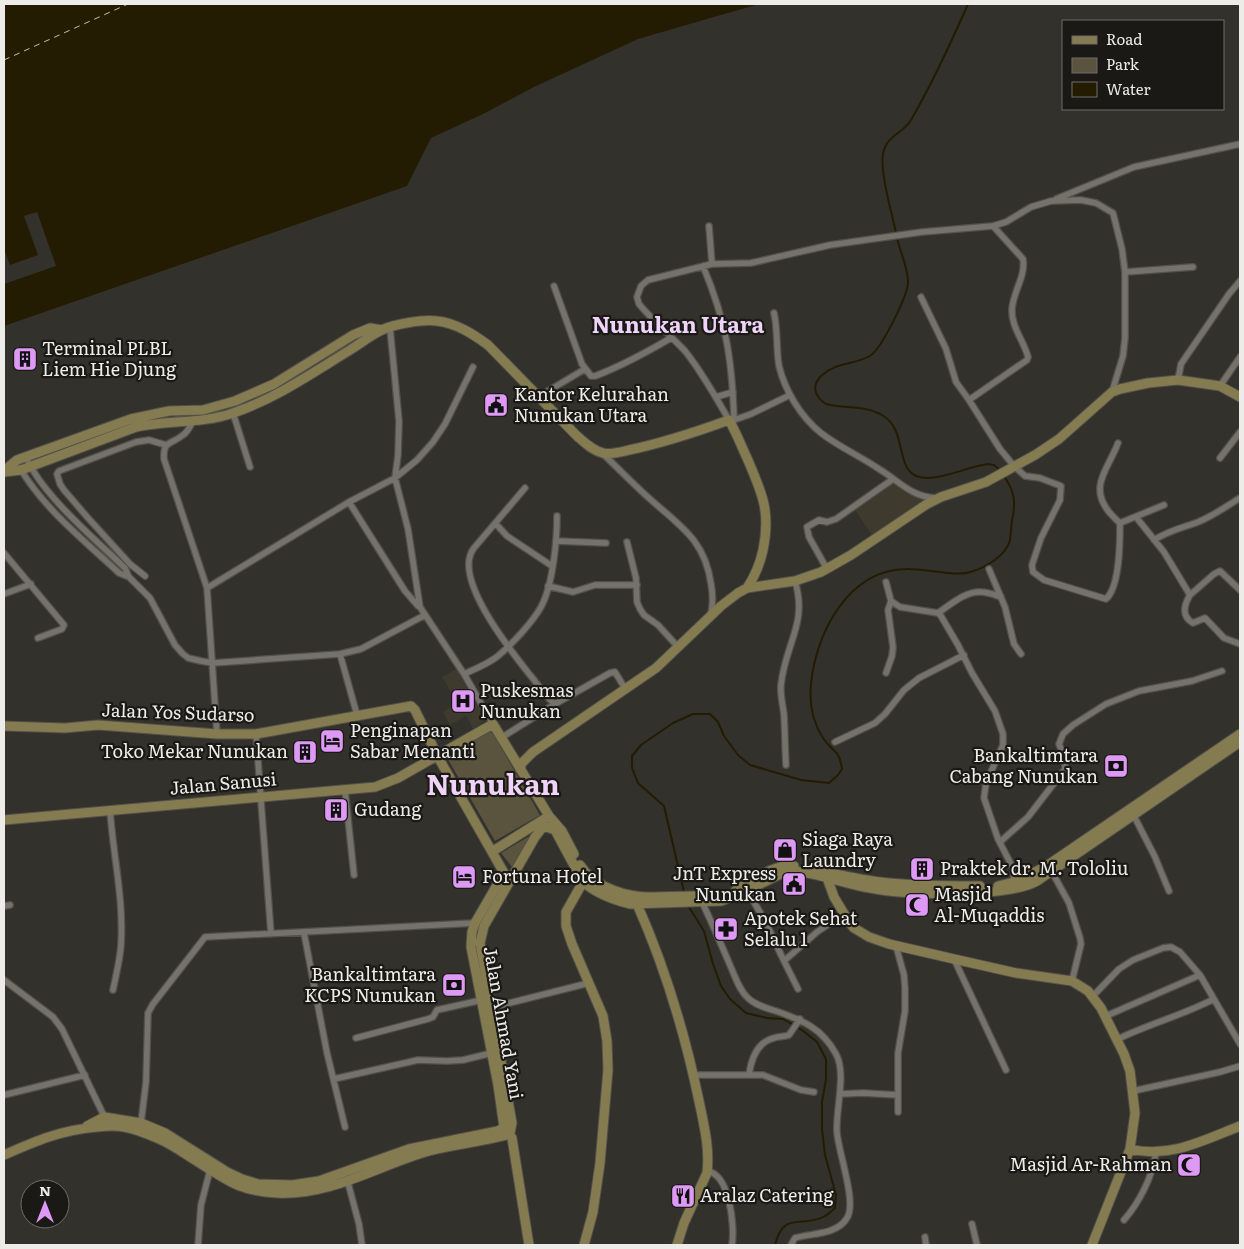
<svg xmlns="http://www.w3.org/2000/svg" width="1244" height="1249" font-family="Literata,serif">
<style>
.built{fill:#3e3a2e}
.green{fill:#5a533d}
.water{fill:#241c02}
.pier{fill:#33312b}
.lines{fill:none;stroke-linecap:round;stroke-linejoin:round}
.stream{stroke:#241c02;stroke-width:2}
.ferry{stroke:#d5c181;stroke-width:1;stroke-dasharray:6 5;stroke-linecap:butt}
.street-casing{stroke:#52504a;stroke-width:8}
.secondary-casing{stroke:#52504a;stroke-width:11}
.street{stroke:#74726b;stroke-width:5.5}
.secondary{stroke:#857b50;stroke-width:9}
.labels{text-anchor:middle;stroke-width:4.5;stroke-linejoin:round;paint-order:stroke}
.poi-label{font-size:18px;fill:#edece8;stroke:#1a1916;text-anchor:start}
.street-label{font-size:18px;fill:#edece8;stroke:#1a1916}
.district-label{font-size:22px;font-weight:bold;fill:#efd3f9;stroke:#1a1916}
.town-label{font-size:28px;font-weight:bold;fill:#efd3f9;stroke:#1a1916}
</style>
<rect width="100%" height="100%" fill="#33312b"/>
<path class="built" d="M894,481L910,494L929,500L873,537L854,508Z
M456,669L486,720L473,729L466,716L450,725L443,712L450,707L453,695L442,677Z"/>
<path class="green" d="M491,730L540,815L495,841L446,756Z
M533,834L512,867L501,853Z"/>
<path class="water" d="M4,4H759L638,39L534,87L481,115L431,138L407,186L4,326Z"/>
<path class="pier" d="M37,212L56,266L4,284V249L10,265L38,255L24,216Z"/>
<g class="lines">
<path class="stream" d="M896,233C892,213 880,174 883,154C886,135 903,134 911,120C933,82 950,45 968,4
M897,238C900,252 908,267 908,282C908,296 881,349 870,356C854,365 835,362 821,376C811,386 815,397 826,404C844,409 865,405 882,415C911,432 891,478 927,478C947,478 967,467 987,464L994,465L1001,471
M684,892L664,806L638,783L632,768V756L641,745L673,723L693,714H710L718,722L724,736L738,755L750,765L801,780L829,783L838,775L842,769C839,748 833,753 823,738C812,721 809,704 811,684C816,633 848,570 906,569C924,568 956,577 970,572C985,568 1006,556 1010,540C1011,534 1011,527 1012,521C1016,502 1015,491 1003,475
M687,904L704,931L713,964L721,986L730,999L746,1013L767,1018L783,1019L802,1030L817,1042L826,1059V1079L822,1102V1129L825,1155L836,1195L835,1208C832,1210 829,1214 825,1216C803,1229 784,1209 775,1245"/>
<path class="ferry" d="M4,60L128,4"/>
<defs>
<path id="street" d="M1056,199L1134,167L1240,144
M709,226L712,264
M703,266C726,321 732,359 734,418L731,424
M1125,272L1193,267
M554,286L582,364L591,376H595C622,366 647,352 671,338
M921,297L946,349L956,382L969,400L1000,449L1014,466L1025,476L1040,478L1061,486L1060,500L1041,538L1032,565L1033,572L1044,580L1106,599C1120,587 1120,541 1120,523
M774,313C778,330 776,349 779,366C785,391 801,417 821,433C839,447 860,456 879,469C899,481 911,497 936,498
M390,328L399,421L398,455L395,478L408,529L420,607L464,674L493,724
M1178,380L1181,364L1229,294L1240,281
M1220,386L1240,357
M538,397L585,369
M716,397L733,392
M969,400L1027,360L1028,357C1024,341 1011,327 1012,309C1013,292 1026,276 1023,259L993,226
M233,413L250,467
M729,420C715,396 702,372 685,351C670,335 653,321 639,304L637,297L641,286L648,280L712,264L751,263L830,245L922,232L993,226L1006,222L1031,207L1051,201L1081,200L1096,203L1113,213L1122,249L1125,272V338L1123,356L1112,392
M734,420L751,414L790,395
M193,421C190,426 188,432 183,435C171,445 163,440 164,459L207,588L217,734
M1118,443C1109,468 1088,486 1109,512C1113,516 1116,520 1120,523L1164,505
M602,453C618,468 633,484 650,499C680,526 705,540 711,584C713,594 713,604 711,614
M26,457C42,495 95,539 125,568L129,577L150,598L175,645L182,653L188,658L201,661L213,663L340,654L361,649L425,615
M1220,458L1240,432
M20,468C43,508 86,542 119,573L129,577
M525,488L474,548C451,577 511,651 530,675C538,684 545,697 555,704L610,673L615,672L626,690
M349,502L405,591L418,606
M1136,517L1164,552L1190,595C1184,605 1181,616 1193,623L1205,618L1224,638L1240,644
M496,524L507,536L552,566
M1154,540C1170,530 1182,528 1198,522C1213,516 1227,506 1240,498
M556,541L606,543
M627,542L636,578L637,602L640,609L644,615L658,625L679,648
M4,553L64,625L62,629L38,638
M827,569L809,537L807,527L819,520L827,522L836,519L893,479
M989,569L1005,607L1014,644L1021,654
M145,576L130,564L88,518L64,490L60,484L57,474L59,471L136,442L149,440L166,445
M886,582L891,601L888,610L893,647L892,656L886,673
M548,586L573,592L595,585H637
M207,588L349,502L395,478L417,460L433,442L445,424L473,367
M4,594L31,584
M1190,595L1214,574L1220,571L1240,590
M891,601L900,607L938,613L941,616L958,645L972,673L995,711L1003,734V745L986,783L984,798L998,839L1013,868L1014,882
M938,613C950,605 965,591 981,592C988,592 995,595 1001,597
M340,654L357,715
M464,674C475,669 488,664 498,656C512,644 532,623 541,607C553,585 557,540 557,516
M256,734L271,934
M501,738L555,704
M835,742L875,723L885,714L904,690L919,678L964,655
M786,765C785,749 785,732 784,715C783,705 780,695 781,685C785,644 808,624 795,581
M345,790L354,875
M110,810C113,855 124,899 121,945C120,960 116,975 113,990
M1133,814L1155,857L1169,891
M1000,842L1028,817L1065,769V759L1059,744L1063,734L1073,725L1106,704L1139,691L1192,681L1222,671
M1051,870L1069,903L1080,938L1081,944L1072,981
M747,890L765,921L784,961L817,932L844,914
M702,902C712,923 721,944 730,965C735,976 739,990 748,998C755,1005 766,1008 776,1011C802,1020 822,1028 836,1054C847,1074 835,1111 837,1133C839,1154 857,1203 847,1218C837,1235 812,1233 795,1238L791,1245
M4,906L10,905
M304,933L327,1053L345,1127
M896,946L904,975L905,988V1011L898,1053V1112
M954,959L1006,1070
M784,961L798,989
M4,980L53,1017L62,1029L105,1118
M1092,997L1119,969L1133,960L1163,948L1171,947L1180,952L1200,975L1240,1044
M490,1008L589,983
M1106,1016L1200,975
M356,1038L428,1019L433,1017L437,1010L482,1000
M1118,1039C1149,1024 1183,1015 1214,999
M693,1075H763L801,1090L814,1092
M749,1075C751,1060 757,1042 774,1038C779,1036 784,1037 789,1035L800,1019
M334,1079L418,1060L447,1061L463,1060L492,1053
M1133,1091L1220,1072L1240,1066
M840,1094L863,1093L898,1095
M4,1095L85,1075
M141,1123L146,1082L148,1013L153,1004L205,937L475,923
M707,1171C730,1174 735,1227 732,1245
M347,1179L359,1224L362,1245
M1124,1220C1139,1203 1153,1176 1156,1152
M972,1224L977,1245
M925,1237L926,1245
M198,1245L201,1205L210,1170"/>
<path id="secondary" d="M4,471L17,460L131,419L169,411L203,410L235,401L274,384L353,335L370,328L382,330
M4,472L21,470L136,427C168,420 202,424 233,413C275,399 312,373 350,350C360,344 371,335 382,330C394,324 424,319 437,321C456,323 473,334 488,345L577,436C585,443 593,451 603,453C611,455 621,452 629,450C663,443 696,432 729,420C736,432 741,445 747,458C762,493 771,511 763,550C760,564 755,576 747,588
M4,726L65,728L98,725L217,734H256L411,706L415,710L438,757L504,873L511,881
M520,769L522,763L533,752L656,668L721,606L738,593L747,588L795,581L821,572L851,555L927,504L941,497L986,482L1035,455L1059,439L1112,392L1120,389L1148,383L1178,380L1220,386L1240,397
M4,820L375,787L398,778L493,724L549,816L562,831L574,854
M493,851L549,816
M580,865C587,876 595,882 606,887C639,903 664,895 699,896
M812,869C835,874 857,879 880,882C914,886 947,886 980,886
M826,875L834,897L849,922L854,928L869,937L889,944L954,959L1016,973L1072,981L1088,991L1101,1008L1124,1054L1130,1071L1135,1113L1130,1149L1092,1245
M583,882L566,912V926L572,944L603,1016L607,1041L608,1070L600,1163L593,1212L584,1245
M998,886L1014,882L1045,867L1240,734
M736,890C752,881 775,863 794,866
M637,900V904C665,967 685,1034 699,1101C704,1125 710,1149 707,1173L684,1223L677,1245
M87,1126L104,1117L141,1123L165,1133L227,1172L242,1179L258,1184L292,1185L319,1181L409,1149L498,1131L504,1127
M504,1127L498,1085L471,947L472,932L475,923L504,873
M508,1131L512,1138L529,1245
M1130,1149C1169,1159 1204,1140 1240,1126
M4,1155C36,1141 61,1130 97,1127C106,1126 115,1125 124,1127C136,1129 148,1134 159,1139C173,1145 185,1154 198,1162C228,1181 240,1191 277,1193C331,1196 379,1165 429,1151C455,1144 481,1142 507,1135L510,1133L512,1123L480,943L484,926L535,837L542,828L547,827L555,830L583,882C596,893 614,900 630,904L721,901L735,896L785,872L791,871C816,872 845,884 870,888C905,895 1007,898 1037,881L1240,742"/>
</defs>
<use href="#street" class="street-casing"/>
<use href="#secondary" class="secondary-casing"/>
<use href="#street" class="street"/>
<use href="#secondary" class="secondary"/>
</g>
<defs>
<symbol id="building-square" viewBox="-11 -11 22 22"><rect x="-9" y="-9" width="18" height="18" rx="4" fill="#dd99f3" stroke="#1a1916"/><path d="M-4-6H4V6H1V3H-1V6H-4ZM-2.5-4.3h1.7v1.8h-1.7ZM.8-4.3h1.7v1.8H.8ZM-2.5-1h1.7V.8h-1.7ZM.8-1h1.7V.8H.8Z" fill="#111"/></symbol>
<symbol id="civic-square" viewBox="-11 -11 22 22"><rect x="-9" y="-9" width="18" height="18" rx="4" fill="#dd99f3" stroke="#1a1916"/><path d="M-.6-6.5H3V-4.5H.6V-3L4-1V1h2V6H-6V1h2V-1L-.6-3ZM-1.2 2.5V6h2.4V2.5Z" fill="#111"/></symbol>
<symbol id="hospital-square" viewBox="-11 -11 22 22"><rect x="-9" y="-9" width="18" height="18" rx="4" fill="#dd99f3" stroke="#1a1916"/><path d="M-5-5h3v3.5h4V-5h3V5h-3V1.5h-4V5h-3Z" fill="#111"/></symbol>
<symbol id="hotel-square" viewBox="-11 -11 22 22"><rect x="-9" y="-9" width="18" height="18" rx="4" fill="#dd99f3" stroke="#1a1916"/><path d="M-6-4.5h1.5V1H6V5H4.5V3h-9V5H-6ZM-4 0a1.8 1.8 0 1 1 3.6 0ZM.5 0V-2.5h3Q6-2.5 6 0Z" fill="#111"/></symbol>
<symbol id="bank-square" viewBox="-11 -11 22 22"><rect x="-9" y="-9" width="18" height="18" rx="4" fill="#dd99f3" stroke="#1a1916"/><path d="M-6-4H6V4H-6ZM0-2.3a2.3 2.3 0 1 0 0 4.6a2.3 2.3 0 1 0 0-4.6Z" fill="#111"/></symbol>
<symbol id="shop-square" viewBox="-11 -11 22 22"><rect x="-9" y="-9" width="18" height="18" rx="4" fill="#dd99f3" stroke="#1a1916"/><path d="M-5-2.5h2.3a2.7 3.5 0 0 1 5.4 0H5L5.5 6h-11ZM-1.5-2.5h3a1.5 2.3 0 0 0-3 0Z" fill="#111"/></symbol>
<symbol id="mosque-square" viewBox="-11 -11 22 22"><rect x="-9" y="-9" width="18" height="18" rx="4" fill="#dd99f3" stroke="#1a1916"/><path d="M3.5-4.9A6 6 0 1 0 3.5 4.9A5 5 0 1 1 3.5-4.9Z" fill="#111"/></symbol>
<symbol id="pharmacy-square" viewBox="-11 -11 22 22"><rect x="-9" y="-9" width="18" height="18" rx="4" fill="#dd99f3" stroke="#1a1916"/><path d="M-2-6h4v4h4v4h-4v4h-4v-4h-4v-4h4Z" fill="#111"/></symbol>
<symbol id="restaurant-square" viewBox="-11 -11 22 22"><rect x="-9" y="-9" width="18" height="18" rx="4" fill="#dd99f3" stroke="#1a1916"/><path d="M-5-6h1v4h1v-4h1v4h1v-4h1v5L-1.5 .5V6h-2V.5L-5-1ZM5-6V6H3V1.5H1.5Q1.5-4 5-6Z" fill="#111"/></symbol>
</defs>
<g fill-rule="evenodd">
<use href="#building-square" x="11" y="345" width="28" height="28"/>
<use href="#civic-square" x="482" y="391" width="28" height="28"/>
<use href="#hospital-square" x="449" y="687" width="28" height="28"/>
<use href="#hotel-square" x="318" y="727" width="28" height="28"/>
<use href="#building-square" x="291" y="738" width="28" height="28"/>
<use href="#bank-square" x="1102" y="752" width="28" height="28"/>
<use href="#building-square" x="322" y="796" width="28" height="28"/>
<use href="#shop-square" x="771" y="836" width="28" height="28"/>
<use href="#building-square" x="908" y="855" width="28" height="28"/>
<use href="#hotel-square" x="450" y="863" width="28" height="28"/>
<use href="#civic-square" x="780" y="870" width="28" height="28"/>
<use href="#mosque-square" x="903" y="891" width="28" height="28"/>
<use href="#pharmacy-square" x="712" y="915" width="28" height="28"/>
<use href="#bank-square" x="440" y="971" width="28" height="28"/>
<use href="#mosque-square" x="1175" y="1151" width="28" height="28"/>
<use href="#restaurant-square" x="669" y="1182" width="28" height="28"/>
</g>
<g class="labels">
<g class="poi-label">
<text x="42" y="355">Terminal PLBL<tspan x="42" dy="21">Liem Hie Djung</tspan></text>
<text x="514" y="401">Kantor Kelurahan<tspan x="514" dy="21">Nunukan Utara</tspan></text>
<text x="480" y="697">Puskesmas<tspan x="480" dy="21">Nunukan</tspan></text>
<text x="350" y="737">Penginapan<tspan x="350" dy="21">Sabar Menanti</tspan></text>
<text x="288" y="758" text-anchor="end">Toko Mekar Nunukan</text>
<text x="1098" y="762" text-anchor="end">Bankaltimtara<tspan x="1098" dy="21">Cabang Nunukan</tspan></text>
<text x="354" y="816">Gudang</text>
<text x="802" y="846">Siaga Raya<tspan x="802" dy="21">Laundry</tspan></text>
<text x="940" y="875">Praktek dr. M. Tololiu</text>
<text x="776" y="880" text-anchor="end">JnT Express<tspan x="776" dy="21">Nunukan</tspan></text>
<text x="482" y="883">Fortuna Hotel</text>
<text x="934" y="901">Masjid<tspan x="934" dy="21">Al-Muqaddis</tspan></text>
<text x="744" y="925">Apotek Sehat<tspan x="744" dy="21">Selalu 1</tspan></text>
<text x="436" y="981" text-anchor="end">Bankaltimtara<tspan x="436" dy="21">KCPS Nunukan</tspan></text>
<text x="1172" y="1171" text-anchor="end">Masjid Ar-Rahman</text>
<text x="700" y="1202">Aralaz Catering</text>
</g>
<g class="street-label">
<text transform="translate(178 713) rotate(2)" y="6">Jalan Yos Sudarso</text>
<text transform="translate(223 784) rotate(-5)" y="6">Jalan Sanusi</text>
<text transform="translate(503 1023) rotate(80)" y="6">Jalan Ahmad Yani</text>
</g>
<g class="district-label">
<text x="678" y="333">Nunukan Utara</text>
</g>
<g class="town-label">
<text x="493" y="795">Nunukan</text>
</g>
</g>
<rect width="1244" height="1249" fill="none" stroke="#edece8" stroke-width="10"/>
<rect x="1062" y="20" width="162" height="90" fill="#1a1916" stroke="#6e6d6a"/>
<rect x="1072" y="36" width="25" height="8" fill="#857b50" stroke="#6e6d6a"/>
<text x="1106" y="45" font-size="15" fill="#edece8">Road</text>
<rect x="1072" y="58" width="25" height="15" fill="#5a533d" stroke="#6e6d6a"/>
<text x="1106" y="70" font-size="15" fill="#edece8">Park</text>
<rect x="1072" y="82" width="25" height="15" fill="#241c02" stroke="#6e6d6a"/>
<text x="1106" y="95" font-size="15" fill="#edece8">Water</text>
<g transform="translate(45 1204)"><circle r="24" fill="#1a1916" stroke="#6e6d6a"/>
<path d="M0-4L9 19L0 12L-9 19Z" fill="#dd99f3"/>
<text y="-8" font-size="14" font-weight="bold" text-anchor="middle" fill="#edece8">N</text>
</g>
</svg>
